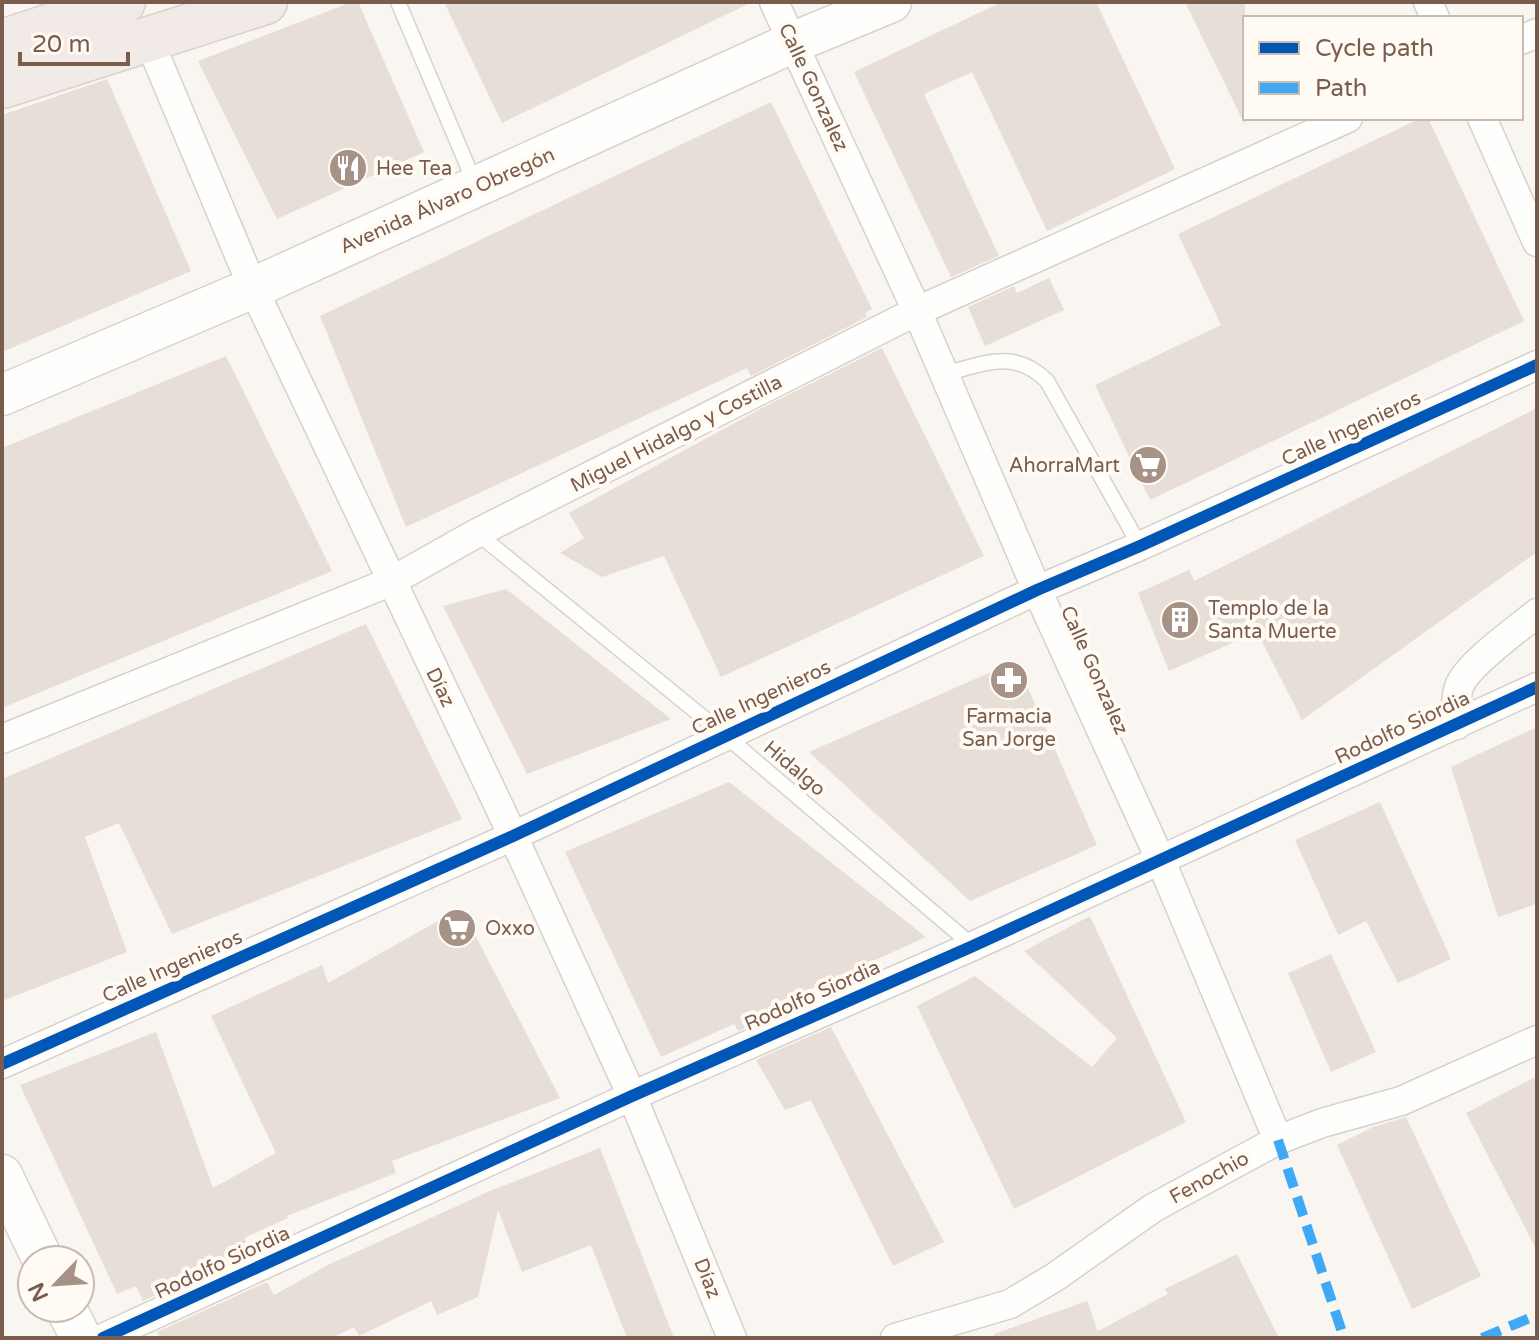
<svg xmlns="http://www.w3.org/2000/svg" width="1539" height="1340" font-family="'Varela Round',sans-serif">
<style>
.building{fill:#e6ded7}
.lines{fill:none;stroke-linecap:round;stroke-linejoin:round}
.lane-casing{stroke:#d7d1cb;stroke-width:17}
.street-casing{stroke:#d7d1cb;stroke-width:31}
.secondary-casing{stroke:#d9d2cb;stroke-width:43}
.highway-casing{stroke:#dad1cc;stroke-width:47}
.lane{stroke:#fefefd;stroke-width:14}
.street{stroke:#fefefd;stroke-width:28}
.secondary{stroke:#fefefd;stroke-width:40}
.highway{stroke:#f2eae7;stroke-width:44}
.quiet{stroke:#3fa9f5;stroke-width:10;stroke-dasharray:20 10;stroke-linecap:butt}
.cycleway-casing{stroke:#fffaf3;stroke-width:17}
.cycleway{stroke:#0057b8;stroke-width:12}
.labels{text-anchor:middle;stroke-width:8;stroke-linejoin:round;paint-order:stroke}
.street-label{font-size:20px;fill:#7a5c4d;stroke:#fffaf3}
.poi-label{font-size:20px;fill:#7a5c4d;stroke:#fffaf3;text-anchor:start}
</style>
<rect width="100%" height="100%" fill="#f9f5f0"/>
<path class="building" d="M352,2H358L424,152L277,219L198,61Z
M444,2H752L502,123Z
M1002,2H1096L1175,169L1047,231L972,72L924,94L999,256L951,277L854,72Z
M1185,2H1245V125Z
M107,79L191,271L2,352V115Z
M771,102L872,309L865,313L867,317L751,376L747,368L406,527L320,316Z
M1421,118H1428L1524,321L1150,500L1095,385L1221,325L1178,234Z
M1049,278L1064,310L985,346L968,307L1014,286L1017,293Z
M882,348L984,556L721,677L664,556L602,577L560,553L584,538L569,513L766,406Z
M226,356L332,571L2,708V448Z
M1537,408V552L1302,720L1257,632L1169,671L1138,593L1189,570L1194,581Z
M506,589L671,719L527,774L443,606Z
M366,624L462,819L172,934L119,823L85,837L127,952L2,1001V779Z
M1016,661L1097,845L970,901L809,752Z
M1537,727V904L1498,917L1451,767Z
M729,782L926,937L811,989L815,997L738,1031L734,1024L661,1057L565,852Z
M1380,802L1451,959L1398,983L1366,921L1338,935L1295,840Z
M461,908L560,1098L392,1161L396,1173L287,1216L288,1218L244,1238L251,1252L143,1301L136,1286L117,1294L20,1085L156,1032L213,1188L276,1153L211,1016L322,965L328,983Z
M1090,916L1186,1122L1014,1209L917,1006L975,976L1092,1067L1117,1038L1024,951Z
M1331,954L1376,1052L1331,1072L1288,973Z
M831,1027L944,1242L893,1266L811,1100L785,1110L756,1060Z
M1537,1076V1251L1466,1113Z
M1406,1117L1481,1276L1412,1309L1337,1145L1373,1127Z
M600,1148L674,1338H627L591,1245L522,1272L498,1210L478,1297L437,1315L431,1301L359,1336L354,1327L332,1338H160L157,1332L267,1282L274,1295L330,1264L490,1191Z
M1237,1254L1279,1338H994V1334L1087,1301L1098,1331L1168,1294L1165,1289Z"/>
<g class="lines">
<defs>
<path id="lane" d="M398,2L476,186
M944,374C984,364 1014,348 1047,381L1140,546
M477,533L726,736L973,946"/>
<path id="street" d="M774,2L917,311L1037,590L1160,859L1278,1140
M1428,2L1435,18
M148,38L253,288L513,836L632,1096L732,1338
M1521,40L1537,33
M1482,118L1537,242
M1457,725C1456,712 1455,699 1459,687C1466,665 1518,629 1537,613
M2,739L390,582L477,533L917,311L1348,118
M2,1064L513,836L1037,590L1140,546L1537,365
M103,1338L632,1096L973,946L1537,687
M895,1338L1010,1304L1055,1277L1153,1208L1278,1140L1322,1123L1401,1101L1537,1040"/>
<path id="secondary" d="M2,395L253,288L794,42L891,2
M2,1175L43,1260
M66,1308L81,1338"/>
<path id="highway" d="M2,42L123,2
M2,86L265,2"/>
</defs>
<use href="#lane" class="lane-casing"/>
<use href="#street" class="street-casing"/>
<use href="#secondary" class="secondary-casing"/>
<use href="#highway" class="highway-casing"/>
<use href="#lane" class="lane"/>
<use href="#street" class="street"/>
<use href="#secondary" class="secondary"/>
<use href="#highway" class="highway"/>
<path class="quiet" d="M1278,1140L1344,1338
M1482,1338L1537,1315"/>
<defs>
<path id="cycleway" d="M2,1064L513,836L1037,590L1140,546L1537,365
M103,1338L632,1096L973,946L1537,687"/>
</defs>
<use href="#cycleway" class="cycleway-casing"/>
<use href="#cycleway" class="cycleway"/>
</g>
<defs>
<symbol id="restaurant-disc" viewBox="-11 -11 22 22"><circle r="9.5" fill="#a69286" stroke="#fffaf3"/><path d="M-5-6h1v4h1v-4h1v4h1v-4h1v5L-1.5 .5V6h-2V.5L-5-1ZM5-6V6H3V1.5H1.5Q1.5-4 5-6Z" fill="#fff"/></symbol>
<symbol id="supermarket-disc" viewBox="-11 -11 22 22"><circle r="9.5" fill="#a69286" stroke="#fffaf3"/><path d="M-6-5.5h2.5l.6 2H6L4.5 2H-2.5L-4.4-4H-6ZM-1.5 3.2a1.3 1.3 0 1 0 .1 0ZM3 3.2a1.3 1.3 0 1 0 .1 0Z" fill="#fff"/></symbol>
<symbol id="building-disc" viewBox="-11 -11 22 22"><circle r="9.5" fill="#a69286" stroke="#fffaf3"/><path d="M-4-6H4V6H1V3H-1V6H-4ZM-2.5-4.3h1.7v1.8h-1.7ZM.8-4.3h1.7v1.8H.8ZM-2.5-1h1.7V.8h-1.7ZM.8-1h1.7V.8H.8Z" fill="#fff"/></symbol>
<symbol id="pharmacy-disc" viewBox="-11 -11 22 22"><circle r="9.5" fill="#a69286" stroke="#fffaf3"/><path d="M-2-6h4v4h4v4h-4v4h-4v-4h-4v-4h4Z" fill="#fff"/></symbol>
</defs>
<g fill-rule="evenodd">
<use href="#restaurant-disc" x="326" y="146" width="44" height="44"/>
<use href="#supermarket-disc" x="1126" y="443" width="44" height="44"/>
<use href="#building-disc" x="1158" y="598" width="44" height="44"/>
<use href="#pharmacy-disc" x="987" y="658" width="44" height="44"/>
<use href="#supermarket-disc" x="435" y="906" width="44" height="44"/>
</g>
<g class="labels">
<g class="street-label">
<text transform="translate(814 87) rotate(65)" y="7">Calle Gonzalez</text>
<text transform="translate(447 200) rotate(-24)" y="7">Avenida Álvaro Obregón</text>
<text transform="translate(1351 428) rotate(-25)" y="7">Calle Ingenieros</text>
<text transform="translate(676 433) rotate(-27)" y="7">Miguel Hidalgo y Costilla</text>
<text transform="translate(1095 670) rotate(66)" y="7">Calle Gonzalez</text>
<text transform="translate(441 687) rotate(64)" y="7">Díaz</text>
<text transform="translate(761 697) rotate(-25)" y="7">Calle Ingenieros</text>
<text transform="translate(1402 727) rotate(-25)" y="7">Rodolfo Siordia</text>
<text transform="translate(795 768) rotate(40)" y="7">Hidalgo</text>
<text transform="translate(172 966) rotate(-24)" y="7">Calle Ingenieros</text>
<text transform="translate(812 995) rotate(-24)" y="7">Rodolfo Siordia</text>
<text transform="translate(1209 1177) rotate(-29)" y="7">Fenochio</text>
<text transform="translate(222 1262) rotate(-25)" y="7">Rodolfo Siordia</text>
<text transform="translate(708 1278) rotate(68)" y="7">Díaz</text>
</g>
<g class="poi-label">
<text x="376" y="175">Hee Tea</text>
<text x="1120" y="472" text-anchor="end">AhorraMart</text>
<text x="1208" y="615">Templo de la<tspan x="1208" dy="23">Santa Muerte</tspan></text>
<text x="1009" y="723" text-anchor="middle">Farmacia<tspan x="1009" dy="23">San Jorge</tspan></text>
<text x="485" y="935">Oxxo</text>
</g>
</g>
<rect width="1539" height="1340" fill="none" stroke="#7a5c4d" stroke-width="8"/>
<rect x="1243" y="16" width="280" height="104" fill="#fffaf3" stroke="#cabbb1" stroke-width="2"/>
<rect x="1259" y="42" width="40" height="12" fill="#0057b8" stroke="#cabbb1" stroke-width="2"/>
<text x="1315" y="56" font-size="24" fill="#7a5c4d">Cycle path</text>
<rect x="1259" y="82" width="40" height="12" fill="#3fa9f5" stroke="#cabbb1" stroke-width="2"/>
<text x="1315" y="96" font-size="24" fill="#7a5c4d">Path</text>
<g transform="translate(56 1284) rotate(245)"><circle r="38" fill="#fffaf3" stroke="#cabbb1" stroke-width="2"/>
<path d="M0-6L14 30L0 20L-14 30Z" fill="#a69286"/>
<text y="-12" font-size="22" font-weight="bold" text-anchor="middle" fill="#7a5c4d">N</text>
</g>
<path d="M20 52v12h108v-12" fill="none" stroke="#7a5c4d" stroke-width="4"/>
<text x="32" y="52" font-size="24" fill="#7a5c4d" stroke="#fffaf3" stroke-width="6" paint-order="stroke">20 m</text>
</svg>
